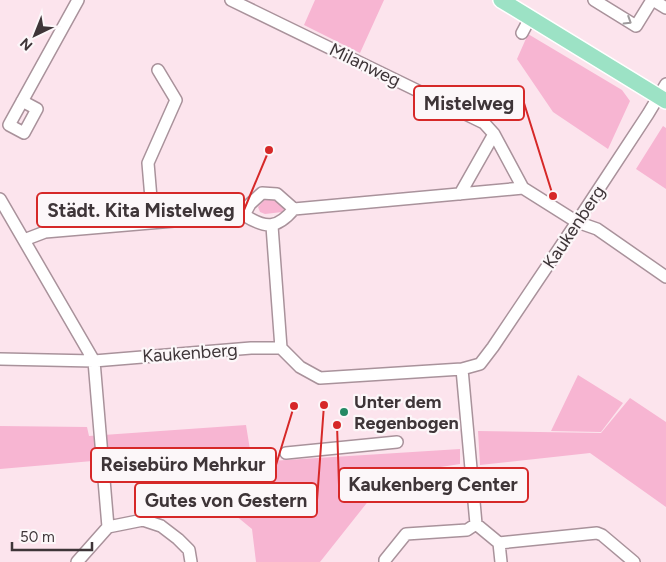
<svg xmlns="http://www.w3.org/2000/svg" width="666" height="562" font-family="Figtree,sans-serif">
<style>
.green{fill:#f7b5d2}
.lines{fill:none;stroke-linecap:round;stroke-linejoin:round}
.minor-casing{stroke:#a9929b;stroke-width:14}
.major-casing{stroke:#fff;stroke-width:18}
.minor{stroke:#fff;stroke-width:11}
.major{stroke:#9ce2c5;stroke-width:15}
.oneway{stroke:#9e9a9c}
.poi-dot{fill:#258964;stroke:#fcf7f9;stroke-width:2}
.labels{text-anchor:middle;stroke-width:4.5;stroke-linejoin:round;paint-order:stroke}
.street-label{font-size:18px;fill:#3e3538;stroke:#fcf7f9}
.poi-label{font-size:18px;font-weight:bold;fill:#3e3538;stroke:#fcf7f9;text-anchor:start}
.leader{fill:none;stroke:#d62828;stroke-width:2}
.callout-dot{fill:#d62828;stroke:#fcf7f9;stroke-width:2}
.callout{fill:#fcf7f9;stroke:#d62828;stroke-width:2}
.callout-label{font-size:19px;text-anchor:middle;font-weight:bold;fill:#3e3538}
</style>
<rect width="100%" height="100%" fill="#fce4ed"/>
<path class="green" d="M315,0H384L360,53L304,25Z
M528,34L622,90L630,101L608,149L553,112L517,59Z
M663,126L666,128V189L636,169Z
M274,196L285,208L282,212L265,214L260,212L258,207L267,197Z
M578,375L623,403L601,432L551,431Z
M630,398L666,422V507L590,453L480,465L478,431L601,433Z
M246,425L252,462L460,449V464L389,475L320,562H256L252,529L162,455L0,469V426L87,427L89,436Z"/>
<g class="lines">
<defs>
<path id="minor" d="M231,0L484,123L494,134L523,188
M594,0L636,26L652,0
M653,0L666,8
M522,33L530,18
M22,101L37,109L24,133L9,125L78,0
M460,194L494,134
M0,199L94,361L251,348H281L300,367L320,378L462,369L480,364L493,347L577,222L648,114L666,84
M244,215L250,204L262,193L277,194L294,209
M153,222L148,163L176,100L158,70
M272,226L281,348
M24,240L45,232L244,215C266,229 277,229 294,209L523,188L577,222L597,229L666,277
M0,359L94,361L108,527
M286,453L397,442
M476,524L499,543L597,533L602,535L634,562
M499,543L501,562
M77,562L108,527L143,520L161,526L178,539L189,550L191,562
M385,562V560L406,534L467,530L476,524L462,369"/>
<path id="major" d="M501,0L666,101"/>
</defs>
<use href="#minor" class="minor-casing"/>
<use href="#major" class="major-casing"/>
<use href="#minor" class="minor"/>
<use href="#major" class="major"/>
</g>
<defs><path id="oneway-chevron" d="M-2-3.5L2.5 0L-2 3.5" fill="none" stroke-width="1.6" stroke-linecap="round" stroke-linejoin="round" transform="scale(1.25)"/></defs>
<use class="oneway" href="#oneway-chevron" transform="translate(628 21) rotate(32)"/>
<circle class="poi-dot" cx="344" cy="412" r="5"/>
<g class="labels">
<g class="street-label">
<text transform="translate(365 65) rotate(26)" y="6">Milanweg</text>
<text transform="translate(574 227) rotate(-56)" y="6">Kaukenberg</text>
<text transform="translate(190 353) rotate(-4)" y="6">Kaukenberg</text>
</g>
<g class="poi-label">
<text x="354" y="408">Unter dem<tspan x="354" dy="21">Regenbogen</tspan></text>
</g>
</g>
<path class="leader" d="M553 196L524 103M269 150L244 210M294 406L276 465M337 425L339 485M324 405L317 500"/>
<g class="callout-dot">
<circle cx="553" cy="196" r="5"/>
<circle cx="269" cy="150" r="5"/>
<circle cx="294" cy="406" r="5"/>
<circle cx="337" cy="425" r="5"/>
<circle cx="324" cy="405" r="5"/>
</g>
<g class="callout">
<rect x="414" y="86" width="110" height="34" rx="5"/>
<rect x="37" y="193" width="207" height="34" rx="5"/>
<rect x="91" y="448" width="185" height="34" rx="5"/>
<rect x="339" y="468" width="189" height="34" rx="5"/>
<rect x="135" y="483" width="182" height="34" rx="5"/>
</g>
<g class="callout-label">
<text x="469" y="110">Mistelweg</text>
<text x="141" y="217">Städt. Kita Mistelweg</text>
<text x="183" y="471">Reisebüro Mehrkur</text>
<text x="433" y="491">Kaukenberg Center</text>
<text x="226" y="507">Gutes von Gestern</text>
</g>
<g transform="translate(35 35) rotate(223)" stroke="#fcf7f9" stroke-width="4" paint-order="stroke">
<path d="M0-4L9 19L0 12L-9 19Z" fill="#3e3538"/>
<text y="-8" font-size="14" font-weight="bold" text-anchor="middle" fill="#3e3538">N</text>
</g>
<path d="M12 542v8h80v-8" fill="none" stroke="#3e3538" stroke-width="2.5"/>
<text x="20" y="542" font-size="15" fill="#3e3538" stroke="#fcf7f9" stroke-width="4" paint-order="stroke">50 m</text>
</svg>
